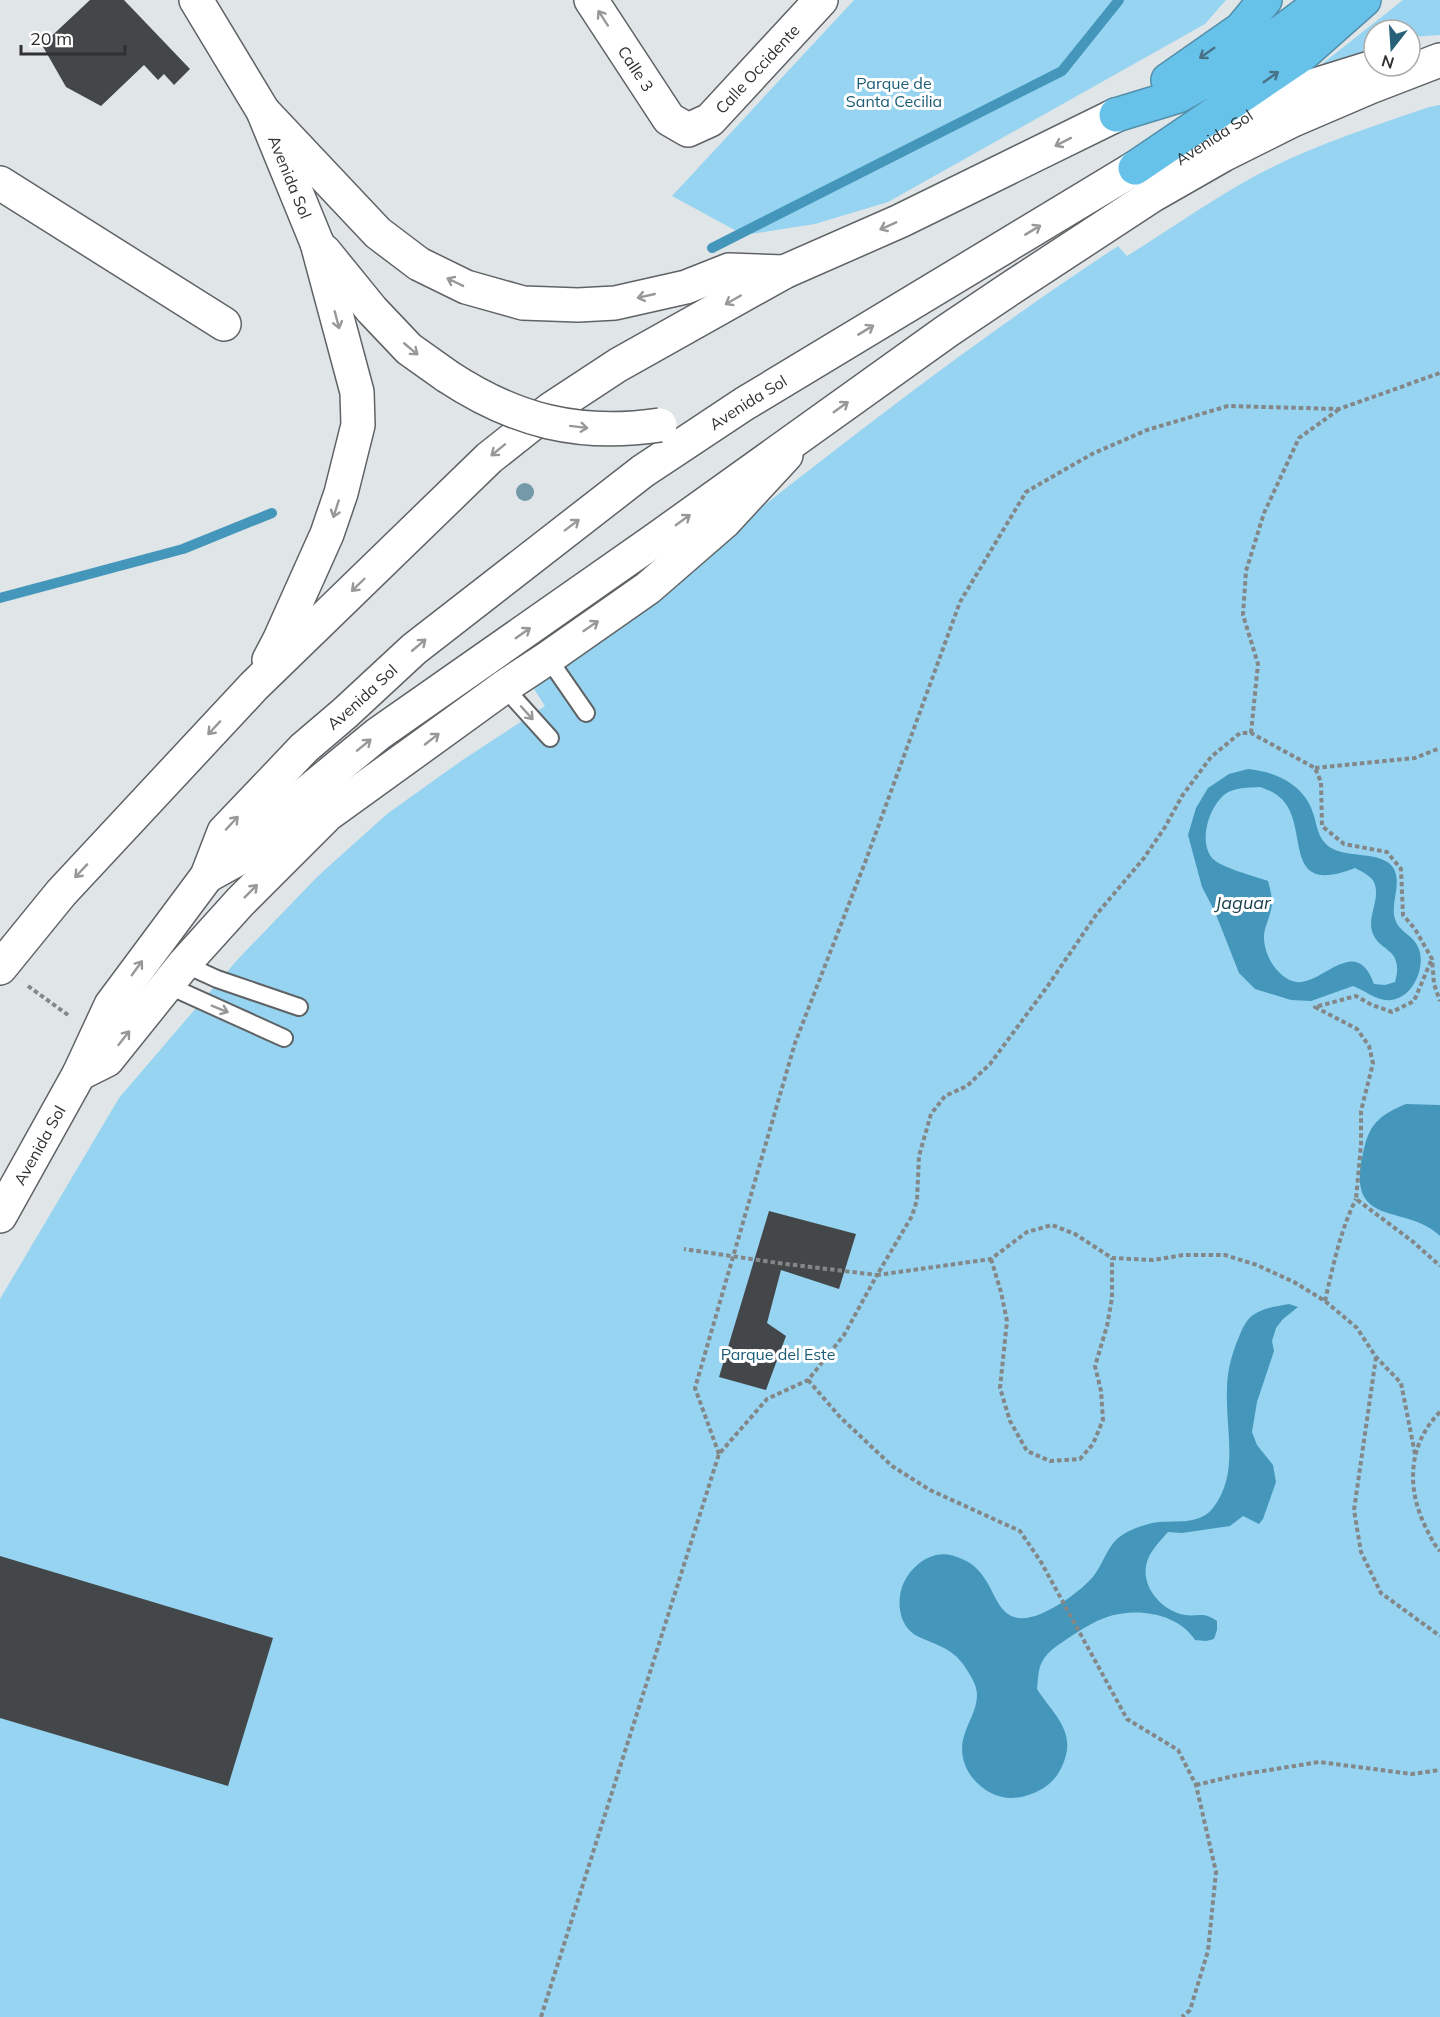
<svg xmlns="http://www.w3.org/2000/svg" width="1440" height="2017" font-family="Mulish,sans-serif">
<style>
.green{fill:#97d4f1}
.water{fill:#4497bb;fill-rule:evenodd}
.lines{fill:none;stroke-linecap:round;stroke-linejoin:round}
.stream{stroke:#4497bb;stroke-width:10}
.building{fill:#434749}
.lane-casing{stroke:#5f6365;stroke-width:20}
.street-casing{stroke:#5f6365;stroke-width:36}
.secondary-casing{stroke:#5f6365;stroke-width:36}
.highway-casing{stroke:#538faa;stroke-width:36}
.path{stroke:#838788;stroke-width:4;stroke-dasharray:4.5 3;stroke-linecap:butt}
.lane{stroke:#fff;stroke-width:16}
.street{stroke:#fff;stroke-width:33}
.secondary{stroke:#fff;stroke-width:33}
.highway{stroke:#67c2ea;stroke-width:33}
.secondary-bridge-casing{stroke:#5f6365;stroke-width:36;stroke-linecap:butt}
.secondary-bridge{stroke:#fff;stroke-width:33}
.tree{fill:#749aa9}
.oneway{stroke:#979898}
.oneway2{stroke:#487285}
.labels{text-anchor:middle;stroke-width:6;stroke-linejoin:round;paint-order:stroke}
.street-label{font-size:16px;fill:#2f3132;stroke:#fff}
.park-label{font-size:16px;fill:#1b5c76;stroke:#fff}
.water-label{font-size:18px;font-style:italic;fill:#183d4d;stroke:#fff}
</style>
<rect width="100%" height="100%" fill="#e0e5e7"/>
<path class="green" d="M854,0H1226L1205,24L888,202L815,224L744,235L672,196Z
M1403,0H1440V35L1410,37V30H1374V51L1303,79Z
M1440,105V2017H0V1299L119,1098L238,959L318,876L387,814L461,761L545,706L534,689C725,537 914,380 1118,246L1127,256C1164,233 1201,207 1239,185C1298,150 1365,129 1429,107Z"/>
<path class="water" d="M1248,769C1278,772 1306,786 1314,816C1317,826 1318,837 1327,845C1343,860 1383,849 1394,869C1402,885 1390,903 1395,919C1399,932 1413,935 1418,947C1427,966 1413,998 1391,1000C1378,1002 1364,990 1353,986L1311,1001L1291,1000L1255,989L1239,973L1215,912L1202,887L1188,835L1196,808L1208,788L1229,774ZM1260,787C1265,789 1272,791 1277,795C1314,821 1276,899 1355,868C1362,872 1373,876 1375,885C1380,902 1365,919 1374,936C1378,944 1384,946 1390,952C1399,960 1398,972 1395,982L1385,985L1374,984C1355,930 1319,991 1292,981C1275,974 1263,953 1264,935C1265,925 1271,915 1272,904C1272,896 1270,888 1268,881C1255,876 1221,868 1212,858C1199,842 1208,811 1221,798C1230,787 1247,788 1260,787Z
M1406,1104L1440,1105V1236C1405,1202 1343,1231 1364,1149C1370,1122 1382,1114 1406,1104Z
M1289,1304L1298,1307L1283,1319L1276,1328L1272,1341L1274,1351L1257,1402L1252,1432L1257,1445L1273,1465L1276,1482L1263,1519L1259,1524L1243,1516L1230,1526L1182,1533L1168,1532C1161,1540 1152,1549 1148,1559C1138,1584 1161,1611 1185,1615C1199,1617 1203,1611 1217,1621V1630L1214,1639L1206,1641L1195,1640C1178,1613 1136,1607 1107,1617C1093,1622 1082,1629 1070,1637C1060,1644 1048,1650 1042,1662C1038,1669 1038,1681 1037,1689C1050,1710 1073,1728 1066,1755C1062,1770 1055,1781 1042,1789C1026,1798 1008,1802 991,1793C970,1782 957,1760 964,1736C968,1722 977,1710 977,1695C977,1686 972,1678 967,1670C962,1662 957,1656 949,1651C939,1644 926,1641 915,1635C898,1624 896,1599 904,1582C911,1569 921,1559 936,1555C945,1553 953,1555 962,1559C995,1572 991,1614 1018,1618C1039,1622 1083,1591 1095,1574C1103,1563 1107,1548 1118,1538C1127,1531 1140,1526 1152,1523C1172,1519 1198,1527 1213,1508C1240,1473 1225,1430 1227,1389C1227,1371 1232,1353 1239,1337C1242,1329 1246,1320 1253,1315C1263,1308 1278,1306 1289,1304Z"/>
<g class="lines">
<path class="stream" d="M712,248L1062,71L1119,0
M0,598L183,549L272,513"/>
</g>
<path class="building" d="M90,0H124L190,69L174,85L164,74L158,80L144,65L101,106L66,87L42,45Z
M769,1211L856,1234L839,1289L781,1270L767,1323L786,1336L766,1390L719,1377Z
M0,1556L273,1638L228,1786L0,1718Z"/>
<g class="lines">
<defs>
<path id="lane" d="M548,658L586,713
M504,687L550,738
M184,964L217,979L299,1007
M167,985L284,1038"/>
<g id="street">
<path id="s1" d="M196,0L263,111L317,243"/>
<path id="s2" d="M591,0L669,119L688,130L710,120L821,0"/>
<path d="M0,183L224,324"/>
<path d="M79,1074L107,1060L184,964L240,902L327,815L504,687L548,658L648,588L724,522L786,455"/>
</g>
<g id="secondary">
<path d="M263,111L378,233L419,264L466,287L523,303L578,305L615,303L686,287L729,270L784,272"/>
<path d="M324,251L372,310L409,349L447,376"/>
<path d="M269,660L279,641L327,534L341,493L358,425L357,392L317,243"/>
<path d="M207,876L245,855L270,827L293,804L378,734L655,540L947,331L1014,286L1153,195L1223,155L1293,120L1370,87L1440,60"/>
<path d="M0,968L61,893L254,686L489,458L551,409L618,365L784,272L900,221L1116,115"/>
<path id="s3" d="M0,1216L79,1074L111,1005L207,876L224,832L304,748L345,713L414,649L643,471L744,404L1135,168L1169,166L1258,109L1309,87L1370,68L1385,66"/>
</g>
<path id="highway" d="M1168,80L1241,29L1265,0
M1116,115L1178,96L1227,69L1280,33L1324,0
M1135,168L1303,54L1364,0"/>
</defs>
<use href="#lane" class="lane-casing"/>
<use href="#street" class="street-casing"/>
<use href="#secondary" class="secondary-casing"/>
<use href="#highway" class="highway-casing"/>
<path class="path" d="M1251,733L1258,664L1243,615L1246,571L1264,513L1299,438L1338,410
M1315,768L1415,758L1440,748
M1431,961L1414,1001L1392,1012L1372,1005L1356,996L1315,1007L1357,1029L1369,1046L1373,1063L1361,1111V1145L1356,1199L1412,1241L1440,1266
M28,986L68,1015
M991,1259L1001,1292L1007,1321L1000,1388L1010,1421L1027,1451L1050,1461L1080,1459L1093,1444L1103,1420L1101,1391L1095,1366L1107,1326L1112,1298V1258
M1325,1301C1333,1266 1340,1231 1356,1199
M1376,1357L1354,1510L1361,1552L1381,1593L1440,1636
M808,1380L840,1417L892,1466L930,1490L1020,1531L1041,1562L1127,1719L1178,1750L1196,1785L1216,1872L1208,1951L1190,2010L1182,2017
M1440,1412C1408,1444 1406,1488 1426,1528C1430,1536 1434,1545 1440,1551
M719,1454L695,1388L795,1043L866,860L960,602L1026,492L1092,454L1147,430L1228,406L1339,409L1440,373
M1415,1454L1401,1383L1376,1357L1357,1328L1325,1301L1294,1282L1257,1265L1225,1255H1183L1153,1260L1112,1258L1075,1234L1052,1225L1027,1232L991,1259L877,1275L912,1216L917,1200L919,1156L931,1114L945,1096L967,1086L990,1064L1047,987L1096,915L1144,858L1165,827L1182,796L1211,757L1240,733H1251L1315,768L1321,782L1322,826L1344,844L1387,852L1401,869L1403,915L1415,929L1432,959L1434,984L1440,1001
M1196,1785L1238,1775L1319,1762L1412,1774L1440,1770
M541,2017L719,1454L767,1399L808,1380L844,1335L877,1275L778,1263L684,1249"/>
<use href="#lane" class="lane"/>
<use href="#street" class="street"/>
<use href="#secondary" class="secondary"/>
<use href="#highway" class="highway"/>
<defs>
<path id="secondary-bridge" d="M447,376C515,421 579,437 660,425"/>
</defs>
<use href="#secondary-bridge" class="secondary-bridge-casing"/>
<use href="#secondary-bridge" class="secondary-bridge"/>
</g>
<circle class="tree" cx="525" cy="492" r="9"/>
<defs><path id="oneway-shaft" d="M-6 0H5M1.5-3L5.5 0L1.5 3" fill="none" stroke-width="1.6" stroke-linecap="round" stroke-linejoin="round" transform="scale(1.5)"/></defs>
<g class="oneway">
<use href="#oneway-shaft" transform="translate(603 18) rotate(-123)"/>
<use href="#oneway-shaft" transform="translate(1063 142) rotate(153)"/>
<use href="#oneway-shaft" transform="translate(888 226) rotate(156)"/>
<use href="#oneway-shaft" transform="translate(1033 230) rotate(-31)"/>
<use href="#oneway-shaft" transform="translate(455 282) rotate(-154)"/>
<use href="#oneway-shaft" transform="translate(646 296) rotate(167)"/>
<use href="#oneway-shaft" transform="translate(733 300) rotate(150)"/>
<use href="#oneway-shaft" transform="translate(337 320) rotate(75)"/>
<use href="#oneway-shaft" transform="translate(866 330) rotate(-31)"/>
<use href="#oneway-shaft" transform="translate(411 349) rotate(40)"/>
<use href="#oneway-shaft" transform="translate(841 407) rotate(-36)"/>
<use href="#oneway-shaft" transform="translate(579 427) rotate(7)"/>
<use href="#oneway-shaft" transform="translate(498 450) rotate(141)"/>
<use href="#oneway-shaft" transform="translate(336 509) rotate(108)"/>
<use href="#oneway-shaft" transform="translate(683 520) rotate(-36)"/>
<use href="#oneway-shaft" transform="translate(572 525) rotate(-37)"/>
<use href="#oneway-shaft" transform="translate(358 585) rotate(136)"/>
<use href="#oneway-shaft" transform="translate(591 626) rotate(-34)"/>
<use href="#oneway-shaft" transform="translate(523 633) rotate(-35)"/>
<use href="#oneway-shaft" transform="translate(419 645) rotate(-40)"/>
<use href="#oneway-shaft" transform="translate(527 713) rotate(48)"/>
<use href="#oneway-shaft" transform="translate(214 728) rotate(133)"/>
<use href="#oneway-shaft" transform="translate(432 739) rotate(-38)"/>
<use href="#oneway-shaft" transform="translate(364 745) rotate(-39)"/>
<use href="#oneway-shaft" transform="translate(232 823) rotate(-47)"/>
<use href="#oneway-shaft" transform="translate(81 871) rotate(133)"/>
<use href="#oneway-shaft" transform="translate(251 891) rotate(-45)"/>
<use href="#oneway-shaft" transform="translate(137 968) rotate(-54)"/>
<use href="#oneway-shaft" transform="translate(220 1009) rotate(22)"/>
<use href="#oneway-shaft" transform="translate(124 1038) rotate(-52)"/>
</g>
<g class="oneway2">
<use href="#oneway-shaft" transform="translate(1207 53) rotate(145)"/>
<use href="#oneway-shaft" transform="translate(1271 77) rotate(-35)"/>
</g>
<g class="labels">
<g class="street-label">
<text dy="6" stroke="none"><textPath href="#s2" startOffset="82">Calle 3</textPath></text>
<text dy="6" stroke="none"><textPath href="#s2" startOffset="258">Calle Occidente</textPath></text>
<text dy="6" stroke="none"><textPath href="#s3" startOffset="1666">Avenida Sol</textPath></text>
<text dy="6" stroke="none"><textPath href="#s1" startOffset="201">Avenida Sol</textPath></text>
<text dy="6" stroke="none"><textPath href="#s3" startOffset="1126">Avenida Sol</textPath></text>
<text dy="6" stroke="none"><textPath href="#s3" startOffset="640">Avenida Sol</textPath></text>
<text dy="6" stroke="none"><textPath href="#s3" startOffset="81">Avenida Sol</textPath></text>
</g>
<g class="park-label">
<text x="894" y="89">Parque de<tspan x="894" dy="18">Santa Cecilia</tspan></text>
<text x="778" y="1360">Parque del Este</text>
</g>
<g class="water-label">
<text x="1243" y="909">Jaguar</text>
</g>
</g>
<g transform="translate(1392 48) rotate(197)"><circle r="28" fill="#ffffff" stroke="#acadad" stroke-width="1.5"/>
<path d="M0-4.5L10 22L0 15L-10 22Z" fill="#266179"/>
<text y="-9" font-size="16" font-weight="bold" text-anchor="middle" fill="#2f3132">N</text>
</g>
<path d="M21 45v9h104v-9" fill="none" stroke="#2f3132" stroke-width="3"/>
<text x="30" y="45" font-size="18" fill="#2f3132" stroke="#ffffff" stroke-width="4.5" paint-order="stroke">20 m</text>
</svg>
